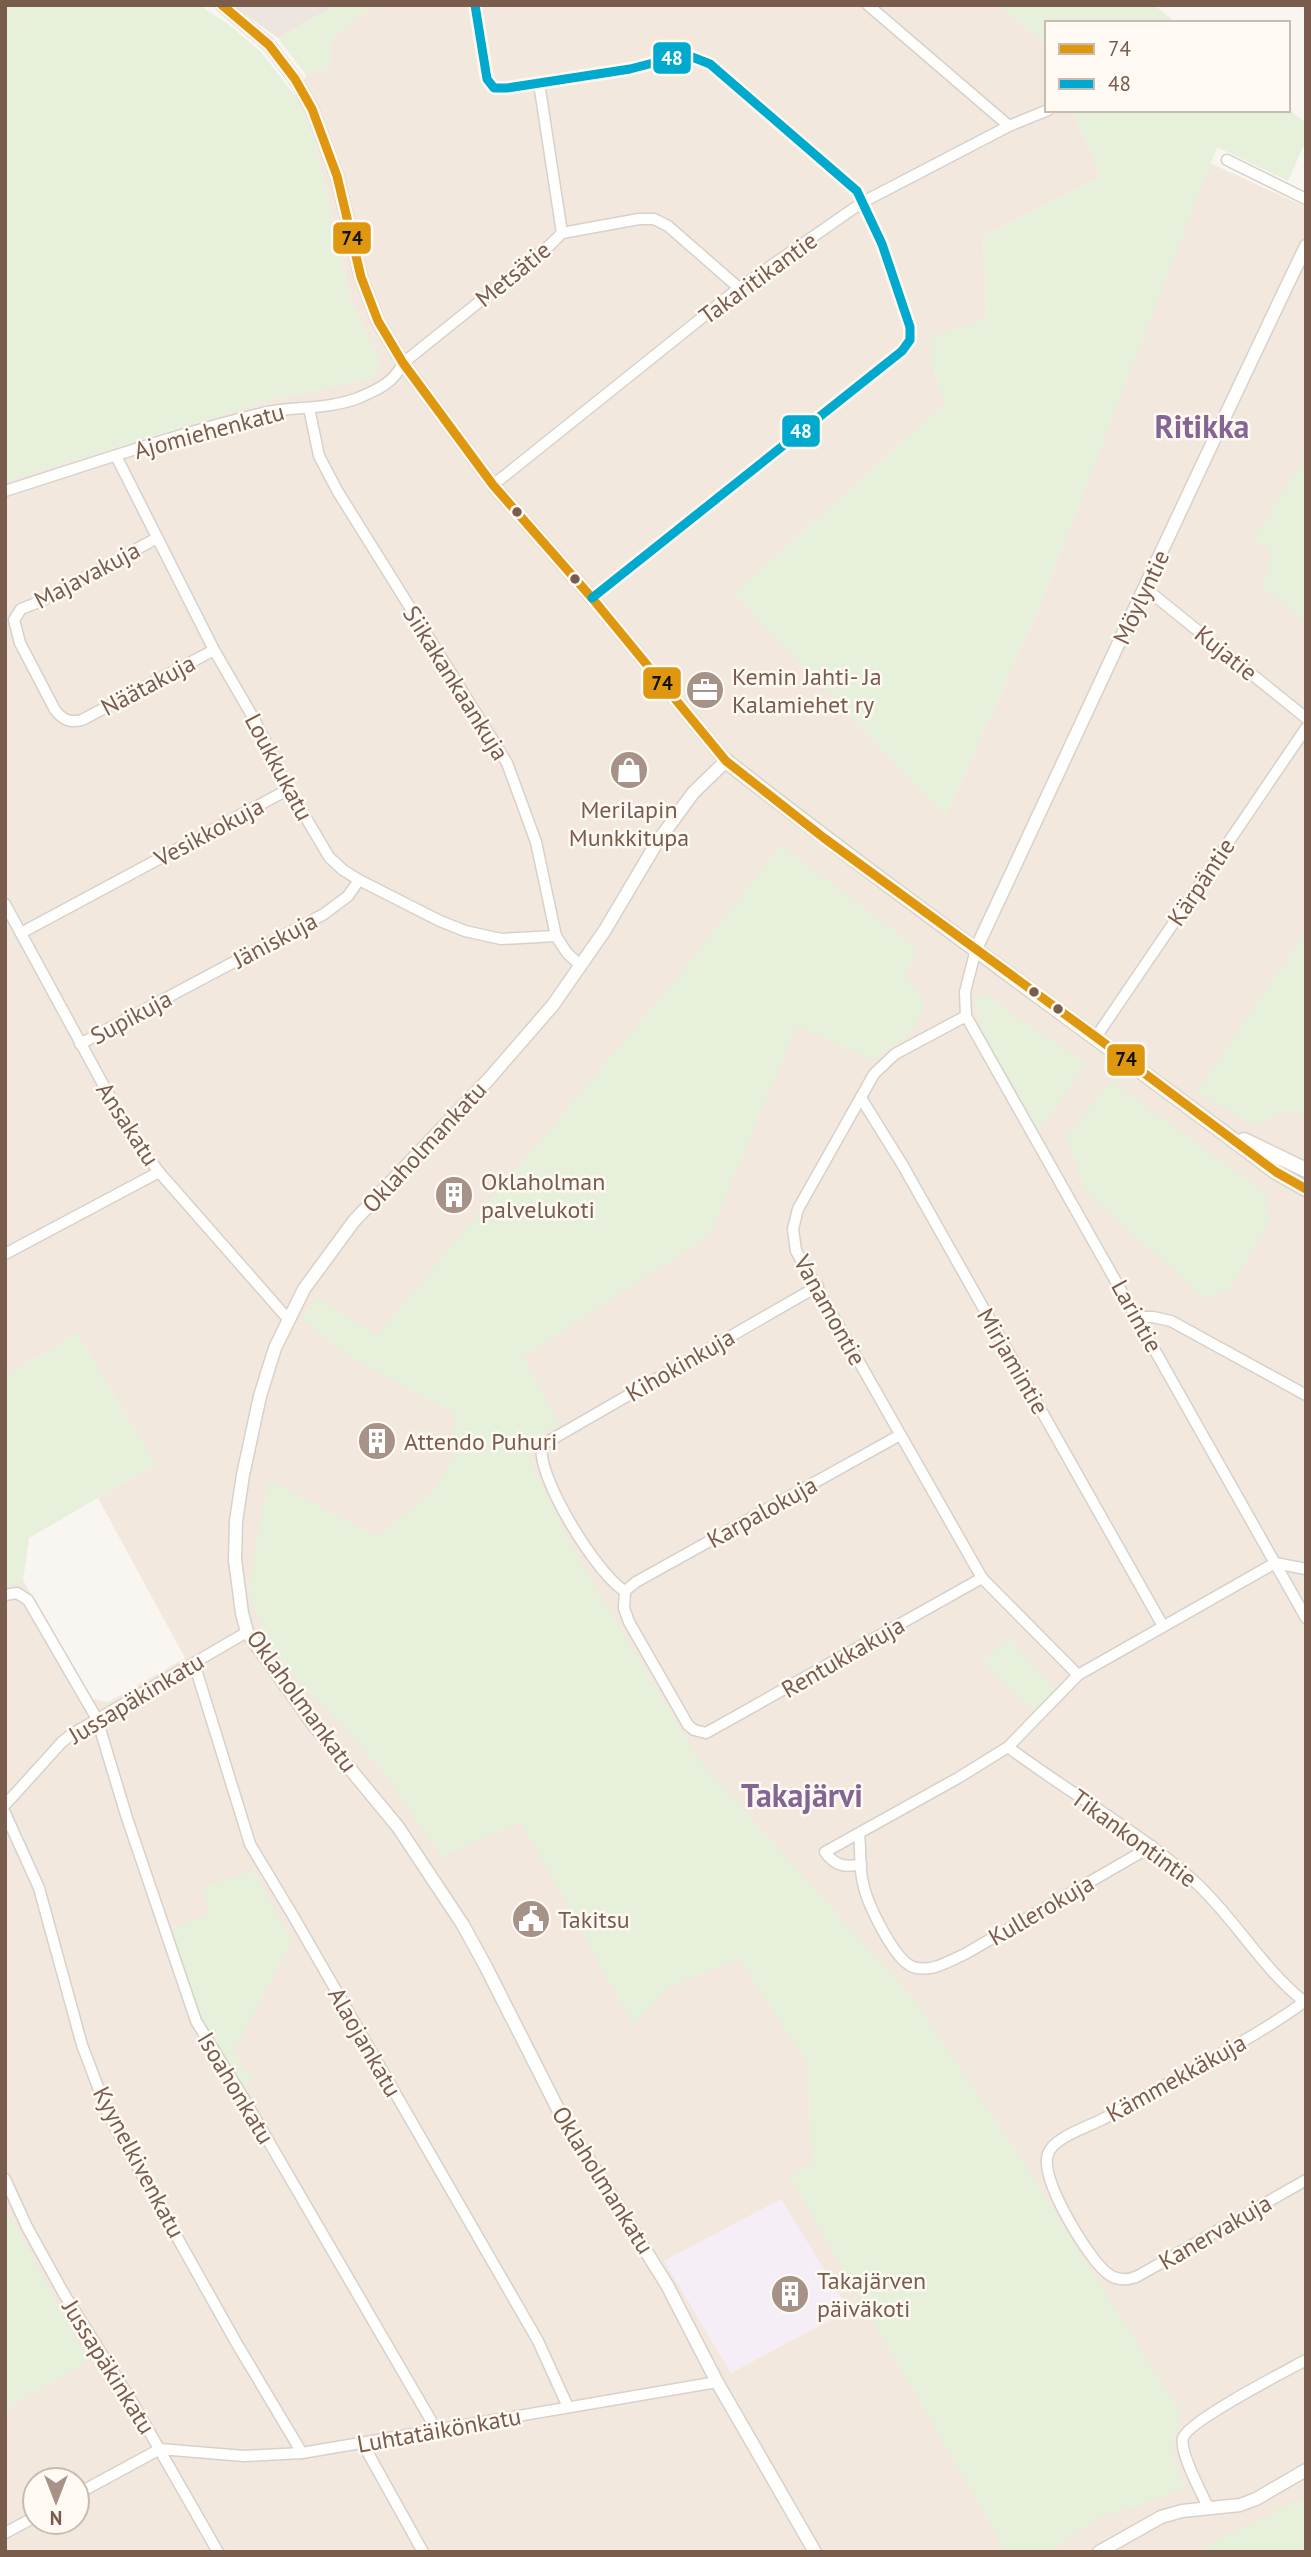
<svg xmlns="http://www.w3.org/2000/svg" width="1311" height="2557" font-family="'PT Sans',sans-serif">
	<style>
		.residential { fill: #f2e8de; fill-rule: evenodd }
		.industrial { fill: #ede5e0 }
		.education { fill: #f6eef6 }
		.green { fill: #e7f0db }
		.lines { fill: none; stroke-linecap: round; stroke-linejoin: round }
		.minor-casing { stroke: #d7d1cb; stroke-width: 13 }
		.tertiary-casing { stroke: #d7d1cb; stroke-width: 15 }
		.secondary-casing { stroke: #d9d2cb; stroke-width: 17 }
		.minor { stroke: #fefefd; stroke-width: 10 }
		.tertiary { stroke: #fefefd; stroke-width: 12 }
		.secondary { stroke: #fefefd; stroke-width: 14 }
		.bus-1-casing { stroke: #fffaf3; stroke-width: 14 }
		.bus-2-casing { stroke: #fffaf3; stroke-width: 14 }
		.bus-1 { stroke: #de970f; stroke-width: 9 }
		.bus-2 { stroke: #00a9ce; stroke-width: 9 }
		.bus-dot { fill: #7a5c4d; stroke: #fffaf3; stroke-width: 2.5 }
		.labels { text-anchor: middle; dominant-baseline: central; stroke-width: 5; stroke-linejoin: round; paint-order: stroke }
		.street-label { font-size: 24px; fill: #7a5c4d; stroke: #fffaf3 }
		.poi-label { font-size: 24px; fill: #7a5c4d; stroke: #fffaf3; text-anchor: start }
		.district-label { font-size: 32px; font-weight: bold; fill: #846695; stroke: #fffaf3 }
		.line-badge { stroke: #fffaf3; stroke-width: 2.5 }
		.badge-label { font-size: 19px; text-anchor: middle; font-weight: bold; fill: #fff }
		.pale-badge-label { font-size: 19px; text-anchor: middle; font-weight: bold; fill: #111 }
	</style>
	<rect width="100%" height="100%" fill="#f9f5f0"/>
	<path class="residential" d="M373 5H996L1047 43V110H1072L1101 176 983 237 987 320 934 373 946 403 734 594 946 816 1041 603 1210 163 1306 207V2506L1302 2499 1196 2552H5V2410L87 2361 5 2206V1587L23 1580 92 1699 108 1702 185 1658 98 1498 156 1464 77 1333 5 1377V482L263 402 374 377 380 362 351 302 314 138 296 97 306 75 328 68 332 40ZM35 2480H77V2522H35Z"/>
	<polygon class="industrial" points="232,5 336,5 278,38"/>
	<polygon class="education" points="781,2199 849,2310 731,2373 664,2261"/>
	<g class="green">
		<polygon points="5,5 199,5 228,24 261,52 296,97 314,138 351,302 380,362 374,377 263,402 5,482"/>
		<polygon points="336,5 373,5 332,40 328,68 306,75 278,38"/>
		<polygon points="996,5 1154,5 1177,23 1047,23 1047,43"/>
		<path d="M1288 109 1306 123V140L1288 181 1217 147 1041 603 946 816 734 594 945 404C938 381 927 361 931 337L987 319 983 237 1101 176 1072 110Z"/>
		<polygon points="1306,456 1306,621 1263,588 1271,552 1253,539"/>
		<path d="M781 845 917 948 906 975 924 1002C917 1034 898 1041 873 1060L797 1026 710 1235 523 1357 559 1424 533 1439 530 1462 576 1554 700 1761 910 1995 1007 2136 1182 2415C1169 2446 1172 2457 1185 2487L1136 2507 1103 2515 1050 2552H1006L790 2177 812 2163 807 2064 739 1958 669 1988 633 2025 521 1822 442 1857 383 1771 270 1649 248 1591 268 1480 377 1536 436 1489 452 1458 455 1414 352 1358 303 1320 315 1296 377 1335 684 969Z"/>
		<polygon points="1306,931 1306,1112 1285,1113 1253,1125 1197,1092"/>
		<path d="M980 995H990L1009 1013 1086 1063 1039 1131C1015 1090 982 1047 975 1000Z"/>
		<polygon points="1111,1081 1266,1193 1270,1220 1231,1288 1204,1298 1085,1192 1066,1137"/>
		<polygon points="77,1333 156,1464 29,1538 23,1580 5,1587 5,1377"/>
		<polygon points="1009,1637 1055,1689 1034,1711 983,1662"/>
		<polygon points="254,1871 292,1941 234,2051 244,2070 253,2075 245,2087 217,2049 196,2010 170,1928 210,1915 202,1887"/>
		<polygon points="5,2206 88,2361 5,2410"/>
		<polygon points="1302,2499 1306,2506 1306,2552 1195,2551"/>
	</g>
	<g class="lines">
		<defs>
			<g id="minor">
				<polyline points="475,5 487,79 494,88 507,88 630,69 676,57 692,57 710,64 857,191 882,244 910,327 910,340 902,351 592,598"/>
				<polyline points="868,5 1009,126"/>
				<polyline points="539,83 562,233"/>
				<polyline points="1227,160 1306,199"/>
				<polyline points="309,408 319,456 338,492 507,763 536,842 556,936 567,953 581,966"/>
				<polyline points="116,456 214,650 254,719 289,789 329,857 343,870 359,880 440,921 465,931 501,939 556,936"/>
				<polyline points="493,485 739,288 863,202 1009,126 1048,110"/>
				<path d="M5 491C90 464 176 434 263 413 294 406 327 410 358 398 377 390 394 383 403 363L550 245 562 233 639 219H654L668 226 739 288"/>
				<path d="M157 538 39 602 21 609 14 620 20 643 55 710C63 720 70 723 82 720L214 650"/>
				<polyline points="1145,588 1306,718"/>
				<polyline points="5,904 129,1132 159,1172 288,1319"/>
				<polyline points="21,933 289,789"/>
				<polyline points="976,949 965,992 966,1016 1306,1618"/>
				<polyline points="966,1016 895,1054 874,1074 798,1209 793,1229 796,1251 982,1578 1078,1675"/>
				<polyline points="1096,1037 1306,728"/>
				<polyline points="80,1044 324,914 348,896 359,880"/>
				<polyline points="861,1098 902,1164 1163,1626"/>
				<polyline points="5,1254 159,1172"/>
				<polyline points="1138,1317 1153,1317 1171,1321 1306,1395"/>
				<path d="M625 1591C598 1576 535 1475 542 1445L818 1286"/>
				<polyline points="625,1591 624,1608 629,1622 688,1725 694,1730 706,1733 982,1578"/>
				<polyline points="625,1591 636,1582 900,1435"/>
				<polyline points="5,1595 17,1593 28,1600 97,1719 127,1818 196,2021 244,2099 436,2429"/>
				<polyline points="194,1663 250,1844 292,1914 538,2341 568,2407"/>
				<path d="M1008 1747C1069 1793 1137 1830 1194 1881 1235 1918 1262 1969 1306 2003"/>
				<polyline points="5,1805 62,1742 72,1734 247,1632"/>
				<polyline points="5,1813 39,1888 82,2045 109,2116 237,2344 302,2453"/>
				<path d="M859 1834C861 1850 859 1867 863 1883 867 1903 894 1960 913 1967 931 1973 949 1961 965 1954L1152 1846"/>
				<path d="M861 1864C846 1868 835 1866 825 1852L958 1778 1008 1747 1078 1675 1275 1563 1306 1569"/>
				<path d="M1304 2002C1271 2026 1235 2046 1199 2066 1167 2084 1134 2103 1101 2120 1087 2127 1053 2138 1048 2154 1040 2177 1077 2236 1091 2255 1103 2272 1116 2286 1138 2276L1306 2180"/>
				<polyline points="5,2179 27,2227 64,2294 134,2405 218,2552"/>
				<polyline points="363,2444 423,2552"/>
				<polyline points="77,2494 160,2449 244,2456 302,2453 717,2382"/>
				<path d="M1209 2509C1202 2494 1179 2452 1183 2438 1188 2421 1286 2371 1306 2360"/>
				<polyline points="5,2533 35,2517"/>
			</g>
			<g id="tertiary">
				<polyline points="222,5 269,45 295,79 312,109 337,176 361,277 378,321 403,363 493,485 592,598 726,761 693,793 656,844 605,930 553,1005 488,1080 354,1221 304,1289 275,1348 260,1396 243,1475 236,1521 235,1560 242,1613 247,1632 313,1724 398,1827 463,1925 486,1967 561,2115 667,2285 717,2382 815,2552"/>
				<path d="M976 949C1086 714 1194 479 1306 246"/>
				<polyline points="1099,2552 1161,2517 1182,2511 1240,2505 1256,2499 1306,2470"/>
			</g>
			<g id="secondary">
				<path d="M726 761C906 902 1093 1034 1276 1172L1306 1189"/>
				<polyline points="1244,1140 1306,1170"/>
			</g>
		</defs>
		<use href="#minor" class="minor-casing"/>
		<use href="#tertiary" class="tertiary-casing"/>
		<use href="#secondary" class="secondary-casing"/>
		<use href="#minor" class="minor"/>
		<use href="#tertiary" class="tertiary"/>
		<use href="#secondary" class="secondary"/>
		<defs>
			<polyline id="bus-1" points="222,5 269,45 295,79 312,109 337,176 361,277 378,321 403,363 493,485 592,598 726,761 824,838 1096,1037 1276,1172 1306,1189"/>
			<polyline id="bus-2" points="475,5 487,79 494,88 507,88 630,69 676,57 692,57 710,64 857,191 882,244 910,327 910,340 902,351 592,598"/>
		</defs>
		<use href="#bus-1" class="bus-1-casing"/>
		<use href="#bus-2" class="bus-2-casing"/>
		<use href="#bus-1" class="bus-1"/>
		<use href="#bus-2" class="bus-2"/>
	</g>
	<defs>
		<symbol id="office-disc" viewBox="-11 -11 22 22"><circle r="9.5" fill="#a69286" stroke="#fffaf3"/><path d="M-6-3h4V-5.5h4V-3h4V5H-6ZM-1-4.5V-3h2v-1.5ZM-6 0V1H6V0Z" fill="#fff"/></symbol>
		<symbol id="shop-disc" viewBox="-11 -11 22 22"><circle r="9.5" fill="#a69286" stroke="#fffaf3"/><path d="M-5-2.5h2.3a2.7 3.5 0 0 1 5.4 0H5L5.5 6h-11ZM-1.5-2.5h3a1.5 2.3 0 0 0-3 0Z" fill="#fff"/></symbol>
		<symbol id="building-disc" viewBox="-11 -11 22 22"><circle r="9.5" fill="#a69286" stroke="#fffaf3"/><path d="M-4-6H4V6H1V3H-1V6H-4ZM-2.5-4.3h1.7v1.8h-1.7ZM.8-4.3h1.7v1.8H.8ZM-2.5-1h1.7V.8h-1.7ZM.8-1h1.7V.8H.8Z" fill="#fff"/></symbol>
		<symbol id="civic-disc" viewBox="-11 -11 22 22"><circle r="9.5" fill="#a69286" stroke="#fffaf3"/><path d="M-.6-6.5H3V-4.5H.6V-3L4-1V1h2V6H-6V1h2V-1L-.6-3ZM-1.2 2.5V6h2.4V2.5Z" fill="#fff"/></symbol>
	</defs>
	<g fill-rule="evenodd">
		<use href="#office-disc" x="683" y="668" width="44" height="44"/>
		<use href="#shop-disc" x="607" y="748" width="44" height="44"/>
		<use href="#building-disc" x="432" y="1173" width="44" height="44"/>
		<use href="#building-disc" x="355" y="1419" width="44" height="44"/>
		<use href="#civic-disc" x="509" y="1897" width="44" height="44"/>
		<use href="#building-disc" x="768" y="2272" width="44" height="44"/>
	</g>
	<g class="bus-dot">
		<circle cx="517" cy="512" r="6"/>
		<circle cx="575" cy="579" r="6"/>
		<circle cx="1034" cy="992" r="6"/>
		<circle cx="1058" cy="1009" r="6"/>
	</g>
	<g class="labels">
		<g class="street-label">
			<text transform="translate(513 274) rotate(-39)">Metsätie</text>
			<text transform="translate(758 278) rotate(-36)">Takaritikantie</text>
			<text transform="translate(209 431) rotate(-15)">Ajomiehenkatu</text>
			<text transform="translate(87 575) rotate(-28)">Majavakuja</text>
			<text transform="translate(1141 597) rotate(-65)">Möylyntie</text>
			<text transform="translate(1226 653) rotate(39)">Kujatie</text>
			<text transform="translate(456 683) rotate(58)">Siikakankaankuja</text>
			<text transform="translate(148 685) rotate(-28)">Näätakuja</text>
			<text transform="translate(279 767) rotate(62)">Loukkukatu</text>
			<text transform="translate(209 832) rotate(-28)">Vesikkokuja</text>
			<text transform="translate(1201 882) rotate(-56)">Kärpäntie</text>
			<text transform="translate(275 940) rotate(-28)">Jäniskuja</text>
			<text transform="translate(131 1017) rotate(-28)">Supikuja</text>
			<text transform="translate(128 1124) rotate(57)">Ansakatu</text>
			<text transform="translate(424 1147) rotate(-47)">Oklaholmankatu</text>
			<text transform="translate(830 1310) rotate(61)">Vanamontie</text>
			<text transform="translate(1137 1316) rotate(61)">Larintie</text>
			<text transform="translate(1013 1361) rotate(60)">Mirjamintie</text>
			<text transform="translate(680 1365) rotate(-30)">Kihokinkuja</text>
			<text transform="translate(762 1512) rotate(-29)">Karpalokuja</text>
			<text transform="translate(843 1657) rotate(-30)">Rentukkakuja</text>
			<text transform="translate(136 1698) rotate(-31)">Jussapäkinkatu</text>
			<text transform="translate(302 1701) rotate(54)">Oklaholmankatu</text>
			<text transform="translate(1134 1838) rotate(36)">Tikankontintie</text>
			<text transform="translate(1041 1910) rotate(-30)">Kullerokuja</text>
			<text transform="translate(365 2042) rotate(60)">Alaojankatu</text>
			<text transform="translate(1176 2078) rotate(-29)">Kämmekkäkuja</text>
			<text transform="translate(236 2088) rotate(59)">Isoahonkatu</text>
			<text transform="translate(139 2162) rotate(62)">Kyynelkivenkatu</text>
			<text transform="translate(603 2180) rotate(58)">Oklaholmankatu</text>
			<text transform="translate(1215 2232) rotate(-30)">Kanervakuja</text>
			<text transform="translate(109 2367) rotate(58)">Jussapäkinkatu</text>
			<text transform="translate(439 2430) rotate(-10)">Luhtatäikönkatu</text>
		</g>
		<g class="poi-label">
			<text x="732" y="676">Kemin Jahti- Ja<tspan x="732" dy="28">Kalamiehet ry</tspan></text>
			<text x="629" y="809" text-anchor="middle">Merilapin<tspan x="629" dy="28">Munkkitupa</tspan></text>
			<text x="481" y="1181">Oklaholman<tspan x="481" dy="28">palvelukoti</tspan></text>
			<text x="404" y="1441">Attendo Puhuri</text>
			<text x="558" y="1919">Takitsu</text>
			<text x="817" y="2280">Takajärven<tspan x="817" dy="28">päiväkoti</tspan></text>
		</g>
		<g class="district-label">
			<text x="1202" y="426">Ritikka</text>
			<text x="802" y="1795">Takajärvi</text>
		</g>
	</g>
	<g class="line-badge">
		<rect x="652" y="41" width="40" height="34" rx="7" fill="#00a9ce"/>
		<rect x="332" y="221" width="40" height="34" rx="7" fill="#de970f"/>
		<rect x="781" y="414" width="40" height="34" rx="7" fill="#00a9ce"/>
		<rect x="642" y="666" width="40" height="34" rx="7" fill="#de970f"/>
		<rect x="1106" y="1043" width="40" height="34" rx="7" fill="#de970f"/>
	</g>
	<g class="badge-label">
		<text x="672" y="65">48</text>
		<text x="801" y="438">48</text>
	</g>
	<g class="pale-badge-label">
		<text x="352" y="245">74</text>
		<text x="662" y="690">74</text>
		<text x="1126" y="1066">74</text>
	</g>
	<rect width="1311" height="2557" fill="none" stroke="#7a5c4d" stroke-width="14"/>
	<rect x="1045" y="21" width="245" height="91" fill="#fffaf3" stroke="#cabbb1" stroke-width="2"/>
	<rect x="1059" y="44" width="35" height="10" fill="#de970f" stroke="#cabbb1" stroke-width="2"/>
	<text x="1108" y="56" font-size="21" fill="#7a5c4d">74</text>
	<rect x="1059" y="79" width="35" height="10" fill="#00a9ce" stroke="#cabbb1" stroke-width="2"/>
	<text x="1108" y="91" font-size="21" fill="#7a5c4d">48</text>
	<g transform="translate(56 2501) rotate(180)"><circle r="33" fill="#fffaf3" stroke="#cabbb1" stroke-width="2"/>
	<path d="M0-5L12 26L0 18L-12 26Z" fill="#a69286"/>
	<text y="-10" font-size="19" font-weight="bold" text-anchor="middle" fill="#7a5c4d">N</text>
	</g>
</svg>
